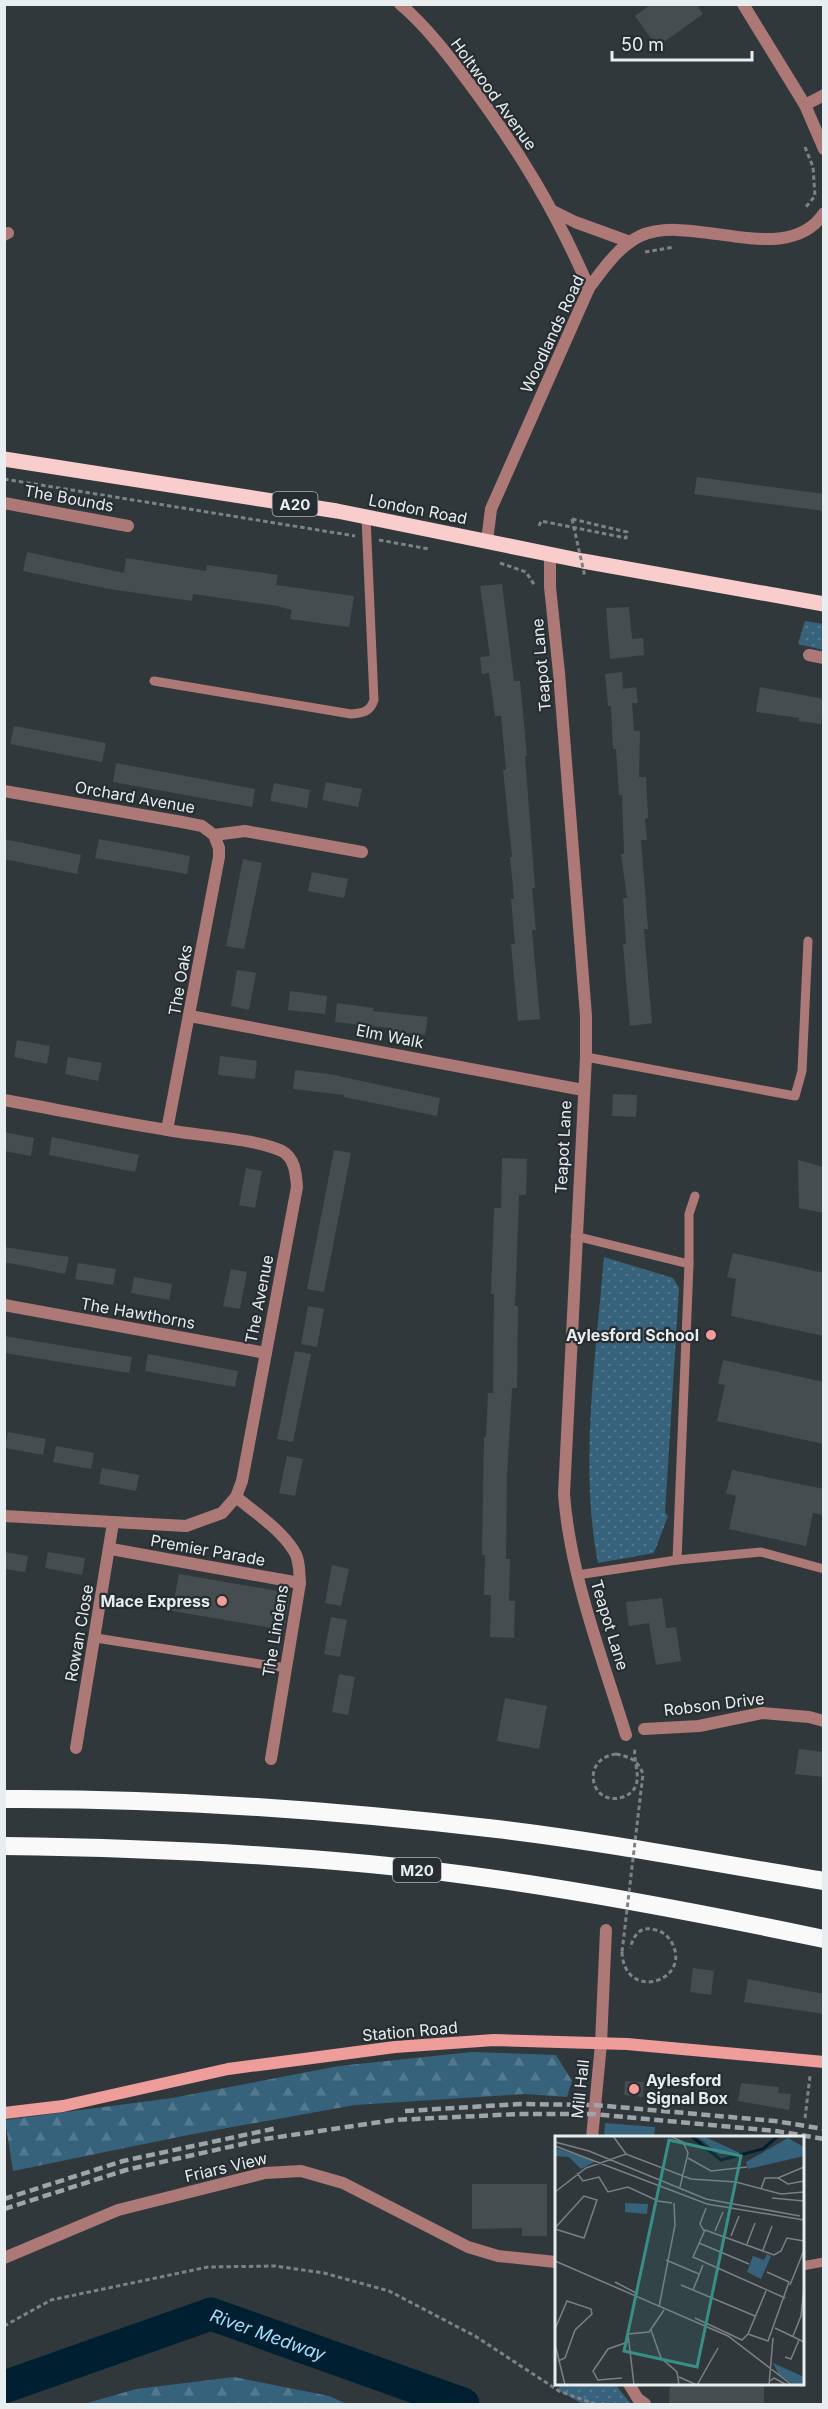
<svg xmlns="http://www.w3.org/2000/svg" width="828" height="2409" font-family="Inter,sans-serif">
	<style>
		.grass { fill: url(#grass-dots) }
		.forest { fill: url(#forest-firs) }
		.garden { fill: #37627b }
		.lines { fill: none; stroke-linecap: round; stroke-linejoin: round }
		.river { stroke: #002031; stroke-width: 33 }
		.building { fill: #464d51 }
		.path { stroke: #7c8285; stroke-width: 3; stroke-dasharray: 4.5 3; stroke-linecap: butt }
		.lane { stroke: #ac7977; stroke-width: 9 }
		.street { stroke: #ac7977; stroke-width: 12 }
		.secondary { stroke: #ee9d9a; stroke-width: 12 }
		.primary { stroke: #f8cdcb; stroke-width: 15 }
		.highway { stroke: #f9f9f9; stroke-width: 18 }
		.rail { stroke: #9ea4a7; stroke-width: 4.5; stroke-dasharray: 9 4.5; stroke-linecap: butt }
		.path-bridge { stroke: #7c8285; stroke-width: 3; stroke-dasharray: 4.5 3; stroke-linecap: butt }
		.poi-dot { fill: #f59b99; stroke: #272e32; stroke-width: 2 }
		.labels { text-anchor: middle; dominant-baseline: central; stroke-width: 4.5; stroke-linejoin: round; paint-order: stroke }
		.shield { fill: #272e32; stroke: #aeb4b6; stroke-width: 1.5 }
		.shield-label { font-size: 15px; font-weight: bold; fill: #e8edef }
		.street-label { font-size: 16px; fill: #e8edef; stroke: #272e32 }
		.poi-label { font-size: 16px; font-weight: bold; fill: #e8edef; stroke: #272e32; text-anchor: end }
		.water-label { font-size: 18px; font-style: italic; fill: #aaddfc; stroke: #272e32 }
		.inset-river { fill: none; stroke: #002031; stroke-width: 3 }
		.inset-road { fill: none; stroke: #7a8084; stroke-width: 1.5 }
		.view { fill: #3a8e88; fill-opacity: 0.15; stroke: #3a8e88; stroke-width: 3 }
		.inset-edge { fill: none; stroke: #e8edef; stroke-width: 3 }
	</style>
	<defs>
		<pattern id="grass-dots" width="8" height="8" patternUnits="userSpaceOnUse" patternTransform="scale(1.5)"><rect width="8" height="8" fill="#37627b"/><path d="M2 2h.1M6 6h.1" fill="none" stroke="#54798e" stroke-width="1.8" stroke-linecap="round"/></pattern>
		<pattern id="forest-firs" width="22" height="20" patternUnits="userSpaceOnUse" patternTransform="scale(1.5)"><rect width="22" height="20" fill="#37627b"/><path d="M5 1l3.5 6h-7zM16 11l3.5 6h-7z" fill="#54798e"/></pattern>
	</defs>
	<rect width="100%" height="100%" fill="#31383c"/>
	<g class="grass">
		<polygon points="805,621 823,624 823,650 798,644"/>
		<path d="M604 1257 673 1278 679 1288 665 1513 668 1516 654 1553 598 1563C579 1466 596 1355 604 1257Z"/>
		<polygon points="559,2384 615,2384 631,2404 583,2404 559,2391"/>
	</g>
	<g class="forest">
		<polygon points="472,2052 556,2055 572,2081 567,2097 525,2094 355,2105 188,2135 13,2171 5,2120 172,2098 339,2066"/>
		<polygon points="234,2377 329,2396 347,2404 84,2404 136,2389"/>
	</g>
	<polygon class="garden" points="605,2123 655,2127 654,2137 604,2137"/>
	<g class="lines">
		<path class="river" id="s1" d="M4 2387 211 2314 463 2404"/>
	</g>
	<g class="building">
		<polygon points="651,4 696,4 703,14 657,47 635,16"/>
		<polygon points="697,477 824,494 824,511 694,494"/>
		<polygon points="27,552 124,573 126,558 206,571 207,565 278,575 276,585 354,596 349,627 290,619 292,610 278,606 193,594 192,601 109,589 23,571"/>
		<polygon points="502,584 514,681 520,681 527,756 525,756 535,888 532,888 536,930 532,930 540,1019 518,1021 511,944 515,944 511,899 514,899 510,857 512,857 503,770 506,770 501,716 495,716 489,673 482,674 480,657 490,656 480,586"/>
		<polygon points="629,607 632,639 643,638 644,655 610,659 606,608"/>
		<polygon points="622,672 623,689 636,687 638,703 632,703 634,731 640,731 639,777 646,777 648,818 645,819 647,840 641,840 648,929 644,929 652,1023 630,1026 623,944 626,944 623,898 627,898 621,854 624,854 622,795 619,795 616,749 613,749 611,706 608,706 605,674"/>
		<polygon points="760,687 824,699 821,724 798,721 799,718 756,712"/>
		<polygon points="14,726 106,743 102,762 10,744"/>
		<polygon points="116,763 255,789 252,807 113,782"/>
		<polygon points="326,782 362,789 358,807 322,800"/>
		<polygon points="274,783 310,790 307,808 270,801"/>
		<polygon points="4,839 81,855 77,874 4,859"/>
		<polygon points="99,839 190,856 187,874 95,858"/>
		<polygon points="243,859 262,863 244,949 226,946"/>
		<polygon points="312,872 348,879 344,898 308,891"/>
		<polygon points="237,970 256,973 249,1010 231,1006"/>
		<polygon points="290,991 327,996 325,1014 288,1010"/>
		<polygon points="337,1003 374,1008 373,1011 428,1017 425,1035 388,1031 389,1028 335,1022"/>
		<polygon points="17,1040 50,1046 47,1064 14,1057"/>
		<polygon points="220,1056 257,1061 255,1079 218,1075"/>
		<polygon points="68,1057 102,1063 98,1081 65,1074"/>
		<polygon points="295,1070 329,1074 440,1098 437,1116 344,1097 344,1095 293,1089"/>
		<polygon points="613,1094 637,1095 636,1117 612,1116"/>
		<polygon points="4,1132 34,1138 31,1156 4,1151"/>
		<polygon points="52,1137 139,1155 135,1172 49,1155"/>
		<polygon points="334,1150 351,1153 324,1292 307,1289"/>
		<polygon points="502,1158 527,1159 526,1195 519,1195 515,1306 518,1306 517,1388 512,1388 507,1474 506,1559 510,1559 509,1601 515,1601 514,1638 490,1637 491,1595 484,1595 485,1555 482,1555 484,1437 486,1437 488,1393 493,1393 494,1294 491,1294 494,1208 501,1208"/>
		<polygon points="798,1160 824,1167 824,1213 799,1208"/>
		<polygon points="246,1168 262,1171 255,1208 239,1205"/>
		<polygon points="4,1247 69,1257 65,1274 4,1262"/>
		<polygon points="733,1253 824,1273 824,1336 731,1316 736,1279 727,1277"/>
		<polygon points="78,1263 116,1269 113,1285 75,1279"/>
		<polygon points="231,1269 247,1272 240,1309 223,1306"/>
		<polygon points="134,1277 172,1284 169,1300 131,1293"/>
		<polygon points="308,1306 324,1309 317,1347 301,1344"/>
		<polygon points="4,1336 132,1357 129,1373 4,1353"/>
		<polygon points="295,1351 311,1354 293,1442 277,1439"/>
		<polygon points="148,1354 238,1371 235,1387 145,1371"/>
		<polygon points="723,1360 824,1382 824,1444 717,1421 725,1385 718,1384"/>
		<polygon points="8,1432 46,1439 43,1455 5,1448"/>
		<polygon points="56,1446 94,1453 91,1469 53,1462"/>
		<polygon points="287,1456 303,1459 295,1496 279,1493"/>
		<polygon points="102,1468 139,1475 136,1491 99,1484"/>
		<polygon points="732,1470 824,1489 824,1515 813,1513 806,1546 729,1529 736,1496 726,1493"/>
		<polygon points="4,1552 28,1556 25,1572 4,1569"/>
		<polygon points="48,1552 85,1558 82,1575 45,1568"/>
		<polygon points="332,1565 349,1569 341,1606 325,1603"/>
		<polygon points="179,1574 290,1593 284,1630 172,1611"/>
		<polygon points="662,1598 666,1628 676,1627 681,1661 656,1665 649,1623 629,1626 626,1602"/>
		<polygon points="331,1617 347,1620 340,1657 324,1654"/>
		<polygon points="339,1674 355,1677 348,1715 332,1712"/>
		<polygon points="505,1698 547,1706 539,1749 497,1741"/>
		<polygon points="799,1749 824,1752 824,1777 795,1774"/>
		<polygon points="693,1968 714,1971 711,1995 690,1992"/>
		<polygon points="748,1979 824,1994 824,2014 744,2002"/>
		<polygon points="625,2081 644,2082 643,2097 624,2095"/>
		<polygon points="741,2083 779,2087 778,2093 791,2094 789,2110 738,2101"/>
		<polygon points="472,2184 547,2184 547,2236 522,2236 522,2228 472,2229"/>
		<polygon points="670,2384 764,2384 764,2404 669,2403"/>
	</g>
	<g class="lines">
		<g class="path">
			<polyline points="805,147 813,167 815,196 805,208"/>
			<polyline points="645,252 674,247"/>
			<polyline points="4,479 355,536"/>
			<polyline points="539,526 541,521 626,538 627,532 572,519"/>
			<polyline points="379,540 429,549"/>
			<polyline points="500,563 526,572 535,586"/>
			<path d="M616 1754C579 1759 591 1808 623 1797 629 1795 634 1791 636 1785 640 1773 633 1760 635 1748"/>
			<path d="M622 1952C624 2002 690 1982 673 1945 670 1938 664 1932 656 1930 640 1925 634 1935 630 1948"/>
			<polyline points="805,2118 810,2076"/>
			<polyline points="4,2326 51,2300 208,2267 275,2266 324,2273 389,2291 475,2336 559,2391 595,2404"/>
		</g>
		<g class="lane">
			<path d="M154 681 351 714C363 713 370 712 374 700L366 517"/>
			<polyline points="586,1057 795,1096 802,1071 808,941"/>
			<polyline points="575,1236 689,1264 677,1560 577,1575"/>
			<polyline points="689,1264 689,1214 695,1196"/>
			<polyline points="677,1560 761,1552 824,1569"/>
			<polyline points="96,1638 286,1668"/>
			<polyline points="802,2266 824,2262"/>
		</g>
		<g class="street">
			<path d="M400 4C426 26 449 56 469 83 518 149 556 211 589 288"/>
			<polyline points="743,4 805,105 824,149"/>
			<polyline points="805,105 824,95"/>
			<polyline points="553,211 575,222 630,242"/>
			<polyline points="4,235 8,233"/>
			<polyline points="4,503 128,526"/>
			<path d="M487 541 491 509 589 288C603 269 619 246 640 236 691 212 787 270 824 213"/>
			<path d="M550 554V587L559 673 586 1016V1057L564 1494C570 1575 602 1657 626 1735"/>
			<polyline points="809,655 824,658"/>
			<polyline points="4,791 182,822 202,826 214,835 245,831 362,852"/>
			<polyline points="190,1016 583,1090"/>
			<path d="M4 1100C60 1110 116 1122 173 1131 202 1136 257 1139 282 1151 295 1158 296 1174 297 1187L242 1481 236 1497 222 1513 186 1526 4 1516"/>
			<polyline points="167,1130 219,857 219,848 214,835"/>
			<polyline points="4,1305 266,1353"/>
			<path d="M236 1497C256 1513 281 1530 294 1551 300 1560 299 1573 300 1583L271 1759"/>
			<polyline points="111,1549 300,1583"/>
			<polyline points="644,1729 699,1726 762,1713 809,1717 824,1721"/>
			<polyline points="76,1748 113,1523"/>
			<polyline points="592,2138 601,2044 606,1930"/>
			<polyline points="4,2258 118,2210 265,2173 301,2171 343,2183 468,2247 498,2256 556,2262"/>
			<polyline points="629,2384 638,2399 645,2404"/>
		</g>
		<polyline class="secondary" points="4,2113 63,2106 228,2069 395,2047 494,2040 627,2044 824,2062"/>
		<polyline class="primary" points="4,459 337,511 583,561 824,604"/>
		<g class="highway">
			<path d="M4 1799C169 1798 333 1810 497 1829 606 1842 715 1863 824 1881"/>
			<path d="M4 1846C158 1848 314 1855 466 1875 586 1891 705 1914 824 1939"/>
		</g>
		<g class="rail">
			<polyline points="405,2111 520,2104 595,2105 775,2121 824,2129"/>
			<polyline points="4,2199 123,2161 277,2128"/>
			<polyline points="4,2209 126,2170 265,2139 394,2120 519,2114 593,2114 776,2131 824,2139"/>
		</g>
		<g class="path-bridge">
			<polyline points="572,519 585,577"/>
			<path d="M616 1754C630 1757 638 1760 643 1774L622 1952"/>
		</g>
	</g>
	<g class="poi-dot">
		<circle cx="711" cy="1335" r="6"/>
		<circle cx="222" cy="1601" r="6"/>
		<circle cx="634" cy="2089" r="6"/>
	</g>
	<g class="labels">
		<g class="shield">
			<rect x="272.5" y="492" width="45" height="24" rx="4.5"/>
			<rect x="393" y="1858" width="48" height="24" rx="4.5"/>
		</g>
		<g class="shield-label">
			<text x="295" y="504">A20</text>
			<text x="417" y="1870">M20</text>
		</g>
		<g class="street-label">
			<text transform="translate(494 94) rotate(54)">Holtwood Avenue</text>
			<text transform="translate(552 334) rotate(-65)">Woodlands Road</text>
			<text transform="translate(69 498) rotate(10)">The Bounds</text>
			<text transform="translate(418 509) rotate(11)">London Road</text>
			<text transform="translate(541 665) rotate(-95)">Teapot Lane</text>
			<text transform="translate(135 797) rotate(10)">Orchard Avenue</text>
			<text transform="translate(180 980) rotate(-80)">The Oaks</text>
			<text transform="translate(390 1036) rotate(11)">Elm Walk</text>
			<text transform="translate(563 1147) rotate(-87)">Teapot Lane</text>
			<text transform="translate(259 1299) rotate(-79)">The Avenue</text>
			<text transform="translate(138 1313) rotate(10)">The Hawthorns</text>
			<text transform="translate(208 1550) rotate(10)">Premier Parade</text>
			<text transform="translate(610 1625) rotate(73)">Teapot Lane</text>
			<text transform="translate(275 1631) rotate(-81)">The Lindens</text>
			<text transform="translate(79 1633) rotate(-80)">Rowan Close</text>
			<text transform="translate(714 1704) rotate(-7)">Robson Drive</text>
			<text transform="translate(410 2031) rotate(-5)">Station Road</text>
			<text transform="translate(580 2089) rotate(-84)">Mill Hall</text>
			<text transform="translate(226 2167) rotate(-13)">Friars View</text>
		</g>
		<g class="poi-label">
			<text x="699" y="1335">Aylesford School</text>
			<text x="210" y="1601">Mace Express</text>
			<text x="646" y="2080" text-anchor="start">Aylesford<tspan x="646" dy="18">Signal Box</tspan></text>
		</g>
		<g class="water-label">
			<text stroke="none"><textPath href="#s1" startOffset="280">River Medway</textPath></text>
		</g>
	</g>
	<g transform="translate(555 2136)">
		<rect width="249" height="249" fill="#31383c"/>
		<path d="M141 0H148L187 18H165ZM233 2 249 11V20L193 33 191 26ZM0 12 41 25 26 33 14 21 0 20ZM218 227 249 241V249H240L224 239Z" fill="#37627b"/>
		<path d="M212 118 216 120 206 143 192 136 198 120 209 124Z" fill="#37627b"/>
		<path d="M70 67 93 68 92 78 70 76Z" fill="#37627b"/>
		<path class="inset-river" d="M136 0 166 24 208 13 223 0"/>
		<path class="inset-road" d="M58 0 71 18M115 0 128 6 133 17 125 51M0 6 34 15 151 63 245 80M0 10 152 68 249 84M133 22 156 35 192 31M22 37 28 45 44 41 53 56 73 51 103 65 117 67M223 42 233 48 249 45M206 53 210 42H223L249 31M0 56 31 32 71 18 136 43 181 46 226 58 249 56M217 62 249 65M0 92 29 60 42 64 29 102 0 93M149 95 145 88 151 72M160 95 168 76M176 100 184 80M144 107 194 128M192 108 200 87M208 114 217 90M111 124 144 138M0 125 173 200 237 249M60 146 83 158M126 149 200 180M235 149 249 114M138 154 148 129M211 155 193 198 213 205 234 146 212 136M230 162 138 121 150 94 219 119 226 115 232 102 249 105M104 171 120 89 119 67M140 182 187 204 193 198M220 192 249 206M0 193 12 165 36 173 37 178 20 194 10 222 3 225M96 194 106 222 122 236 124 249M238 200 246 180 249 151M0 208 10 249M230 221 236 223 244 204M124 241 142 249 163 212M67 242 43 244 38 235 53 213 73 206M215 245 219 242 232 249M79 249 73 198 94 196 109 174M214 249 218 202"/>
		<path class="view" d="M114 4 186 20 142 231 69 215Z"/>
		<rect width="249" height="249" class="inset-edge"/>
	</g>
	<rect width="828" height="2409" fill="none" stroke="#e8edef" stroke-width="12"/>
	<path d="M612 51v9h140v-9" fill="none" stroke="#e8edef" stroke-width="3"/>
	<text x="621" y="51" font-size="18" fill="#e8edef" stroke="#272e32" stroke-width="4.5" paint-order="stroke">50 m</text>
</svg>
